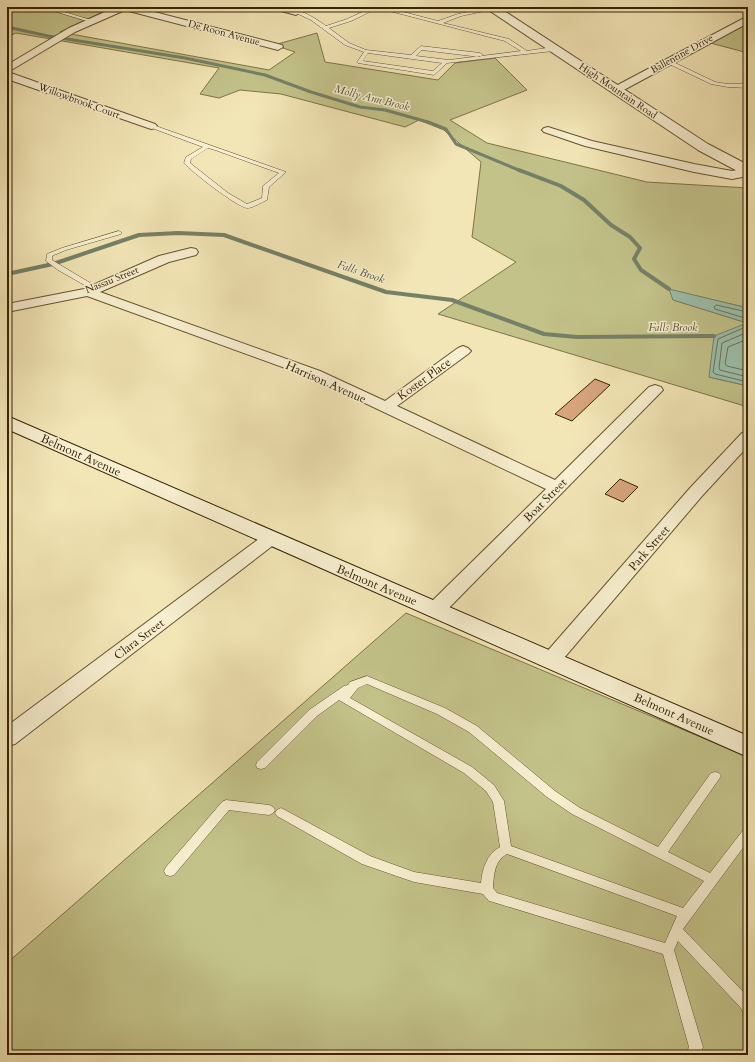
<svg xmlns="http://www.w3.org/2000/svg" width="755" height="1062" font-family="Cardo,serif">
	<style>
		.green { fill: #c3c389; stroke: #7d7346 }
		.water { fill: #9cc0ab; stroke: #748168 }
		.lines { fill: none; stroke-linecap: round; stroke-linejoin: round }
		.shore { stroke: #6a7258; stroke-width: 1 }
		.stream-far1 { stroke: #748168; stroke-width: 3 }
		.stream { stroke: #748168; stroke-width: 4 }
		.building { fill: #d8a57d; stroke: #372304 }
		.service-casing { stroke: #665430; stroke-width: 1 }
		.minor-casing { stroke: #665430; stroke-width: 2 }
		.tertiary-casing { stroke: #665430; stroke-width: 2 }
		.secondary-casing { stroke: #372304; stroke-width: 2 }
		.service { fill: #f7efd0; fill-rule: evenodd }
		.minor { fill: #f7efd0; fill-rule: evenodd }
		.tertiary { fill: #f7efd0; fill-rule: evenodd }
		.secondary { fill: #f7efd0; fill-rule: evenodd }
		.labels { text-anchor: middle; dominant-baseline: central; stroke-width: 3; stroke-linejoin: round; paint-order: stroke }
		.far-street-label { font-size: 10px; fill: #372304; stroke: #f7efd0 }
		.far-water-label { font-size: 11px; font-style: italic; fill: #555236; stroke: #f7efd0 }
		.street-label { font-size: 12px; fill: #372304; stroke: #f7efd0 }
	</style>
	<rect width="100%" height="100%" fill="#f3e6b6"/>
	<filter id="stains"><feTurbulence type="fractalNoise" baseFrequency=".005" numOctaves="4"/><feColorMatrix values="0 0 0 0 .2 0 0 0 0 .09 0 0 0 0 .02 0 0 0 .5 -.17"/></filter>
	<radialGradient id="worn" r=".72"><stop offset=".6" stop-color="#630" stop-opacity="0"/><stop offset="1" stop-color="#630" stop-opacity=".3"/></radialGradient>
	<g class="green">
		<polygon points="7,7 109,7 111,8 60,32 269,70 295,52 274,45 317,33 325,62 438,80 455,63 495,58 527,90 450,120 487,143 647,182 748,188 748,308 670,290 674,300 747,323 709,377 748,386 748,407 438,314 516,262 472,237 481,162 444,130 419,120 405,127 281,94 240,90 219,98 200,94 219,68 16,33 7,37"/>
		<polygon points="748,20 748,53 703,41"/>
		<polygon points="406,613 748,757 748,1055 7,1055 7,963"/>
	</g>
	<polygon class="water" points="669,289 748,308 748,386 709,377 714,336 747,323 673,300"/>
	<g class="lines">
		<g class="shore">
			<polyline points="748,312 716,305 714,307 715,309 748,319"/>
			<polyline points="748,326 718,339 713,372 715,374 748,382"/>
			<polyline points="748,332 722,343 719,368 720,370 748,377"/>
			<polyline points="748,339 728,347 725,364 727,366 748,371"/>
		</g>
		<polyline class="stream-far1" points="7,27 48,36 185,58 265,75 311,92 360,107 385,110 428,122 446,129 456,144 521,171"/>
		<g class="stream">
			<polyline points="519,170 561,186 584,200 611,225 630,237 640,248 634,259 641,270 669,289"/>
			<polyline points="7,274 53,264 139,235 178,233 224,235 386,292 452,300 544,334 577,337 714,336"/>
		</g>
	</g>
	<g class="building">
		<polygon points="595,379 610,385 572,421 555,414"/>
		<polygon points="620,479 638,487 623,502 605,494"/>
	</g>
	<g class="lines">
		<defs>
			<g id="service">
				<polygon points="41,7 48,7 94,21 90,22"/>
				<polygon points="83,7 91,7 111,13 109,14"/>
				<polygon points="345,7 351,7 342,10 342,8"/>
				<path d="M373 7H384L438 21 458 14 494 7V9L461 16 443 23 509 39 527 51 553 47 556 49 553 51 447 63 434 75 358 63 357 62 364 52 345 45 311 20 294 12C301 8 319 21 326 26L347 19ZM378 8 505 41 521 51 449 60 416 56 422 50 480 57 483 55 480 53 421 46 411 55 366 50 349 43 329 28 351 21ZM368 53 442 63 433 71 363 61Z"/>
				<polygon points="669,60 715,82 728,84 748,84 748,88 728,87 711,84 667,63 666,62"/>
				<path d="M149 125H153L286 172 269 187 267 200C262 202 253 208 247 208 237 207 192 172 184 163L186 157 203 147 149 127ZM208 148 215 150 279 173 263 186 262 198 247 204 228 193 190 163 191 159Z"/>
				<polygon points="119,231 122,233 121,234 66,250 52,256 52,260 92,284 97,288 97,290 93,290 58,270 46,261 47,254 62,248"/>
				<path d="M367 676 445 708 477 726 555 791 580 808 658 847 711 773 715 772 719 773 721 776 719 779 668 852 710 873 744 829 748 827V841L683 929 748 997V1015L743 1013 741 1008 678 941 674 950 703 1047 700 1055H686L689 1047 663 954 493 902 489 901 483 894 414 882 362 864 277 816 275 813 277 810 281 808 285 810 370 856 414 872 481 883C482 869 487 854 500 847L493 802 486 791 464 773 339 700 317 716 265 768 261 769 257 768 256 765 257 762 309 710 344 686 348 685 350 682ZM367 684 437 714 469 732 547 797 572 814 704 881 683 908 511 846 504 801 494 785 472 767 350 698 358 688ZM507 854 677 916 665 943 497 893 493 888C494 875 494 861 507 854Z"/>
				<polygon points="226,800 269,805 273,807 275,810 273,813 269,815 229,810 174,875 170,876 166,875 164,871 166,867 222,802"/>
			</g>
			<g id="minor">
				<polygon points="116,7 135,7 282,45 283,47 278,50 125,10 75,32 8,72 155,124 157,126 155,128 151,129 7,79 7,65 69,28"/>
				<polygon points="272,7 288,7 299,10 301,12 296,15 274,9"/>
				<polygon points="748,16 748,23 620,92 616,93 611,90 612,88"/>
				<polygon points="548,127 592,141 694,164 732,171 748,168 748,176 732,179 694,172 585,146 544,132 542,130 544,128"/>
				<polygon points="191,248 196,249 198,252 196,255 169,262 100,292 320,371 385,401 458,348 463,346 468,348 471,351 468,354 397,406 555,480 649,387 655,385 661,387 663,390 442,615 435,617 428,615 425,610 428,605 546,489 310,377 87,296 7,312 7,304 84,289 159,256"/>
				<polygon points="748,431 748,446 702,496 558,665 551,667 544,665 541,660 544,655 690,488 742,433"/>
				<polygon points="270,533 276,535 279,539 276,543 15,744 7,746 7,726 264,535"/>
			</g>
			<polygon id="tertiary" points="484,7 498,7 708,144 748,165 748,175 743,174 698,150"/>
			<polygon id="secondary" points="7,416 748,736 748,757 7,429"/>
		</defs>
		<use href="#service" class="service-casing"/>
		<use href="#minor" class="minor-casing"/>
		<use href="#tertiary" class="tertiary-casing"/>
		<use href="#secondary" class="secondary-casing"/>
		<use href="#service" class="service"/>
		<use href="#minor" class="minor"/>
		<use href="#tertiary" class="tertiary"/>
		<use href="#secondary" class="secondary"/>
	</g>
	<g class="labels">
		<g class="far-street-label">
			<text transform="translate(224 33) rotate(15)">De Roon Avenue</text>
			<text transform="translate(682 54) rotate(-29)">Ballentine Drive</text>
			<text transform="translate(618 91) rotate(34)">High Mountain Road</text>
			<text transform="translate(79 101) rotate(20)">Willowbrook Court</text>
			<text transform="translate(112 280) rotate(-22)">Nassau Street</text>
		</g>
		<g class="far-water-label">
			<text transform="translate(372 98) rotate(14)">Molly Ann Brook</text>
			<text transform="translate(361 272) rotate(19)">Falls Brook</text>
			<text x="673" y="327">Falls Brook</text>
		</g>
		<g class="street-label">
			<text transform="translate(424 379) rotate(-36)">Koster Place</text>
			<text transform="translate(326 382) rotate(24)">Harrison Avenue</text>
			<text transform="translate(81 455) rotate(24)">Belmont Avenue</text>
			<text transform="translate(545 500) rotate(-45)">Boat Street</text>
			<text transform="translate(649 548) rotate(-49)">Park Street</text>
			<text transform="translate(377 585) rotate(23)">Belmont Avenue</text>
			<text transform="translate(139 639) rotate(-37)">Clara Street</text>
			<text transform="translate(674 714) rotate(24)">Belmont Avenue</text>
		</g>
	</g>
	<rect width="755" height="1062" fill="none" stroke="#f3e6b6" stroke-width="24"/>
	<rect x="8" y="8" width="739" height="1046" fill="none" stroke="#372304" stroke-width="2"/>
	<rect x="12" y="12" width="731" height="1038" fill="none" stroke="#372304"/>
	<rect width="100%" height="100%" filter="url(#stains)"/>
	<rect width="100%" height="100%" fill="url(#worn)"/>
</svg>
